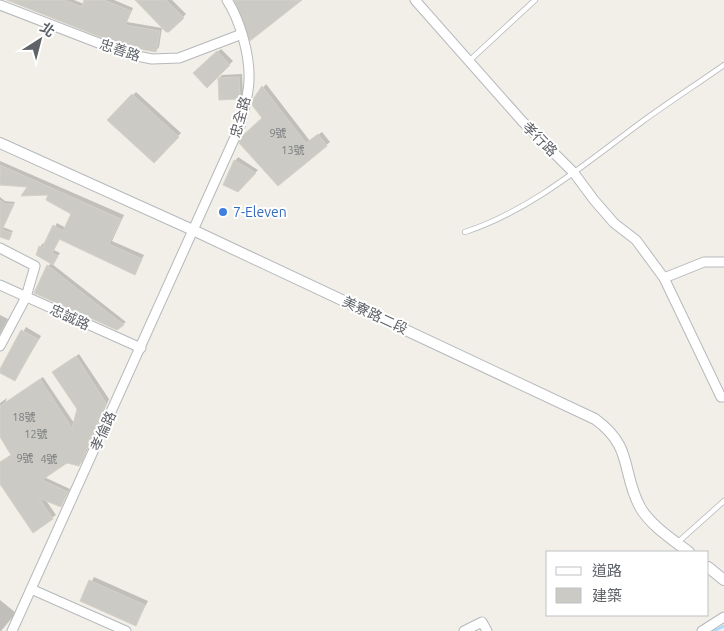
<svg xmlns="http://www.w3.org/2000/svg" width="724" height="631" font-family="Ubuntu,'Noto Sans TC',sans-serif">
	<style>
		.shadow { fill: #0003 }
		.lines { fill: none; stroke-linecap: round; stroke-linejoin: round }
		.stream { stroke: #aadaff; stroke-width: 2.5 }
		.building { fill: #cccac5; stroke: #d6d1c6 }
		.service-casing { stroke: #b5b8bc; stroke-width: 6 }
		.minor-casing { stroke: #b5b8bc; stroke-width: 11 }
		.tertiary-casing { stroke: #b5b8bc; stroke-width: 12 }
		.service { stroke: #fff; stroke-width: 4.5 }
		.minor { stroke: #fff; stroke-width: 9 }
		.tertiary { stroke: #fff; stroke-width: 10 }
		.shop-dot { fill: #3f7fe0; stroke: #fff; stroke-width: 2 }
		.labels { text-anchor: middle; dominant-baseline: central; stroke-width: 4; stroke-linejoin: round; paint-order: stroke }
		.number-label { font-size: 11px; fill: #7a7d7f }
		.street-label { font-size: 14px; fill: #5f6368; stroke: #fff }
		.shop-label { font-size: 14px; fill: #366cbe; stroke: #fff; text-anchor: start }
	</style>
	<rect width="100%" height="100%" fill="#f1efe8"/>
	<g class="shadow">
		<polygon points="6,0 74,0 84,4 86,0 114,0 133,8 127,22 162,28 159,47 156,51 124,45"/>
		<polygon points="136,0 172,0 186,14 169,31"/>
		<polygon points="221,49 233,61 207,86 195,73"/>
		<polygon points="242,74 243,95 240,98 219,78 222,75"/>
		<polygon points="266,84 310,141 322,132 330,142 278,185 264,118 254,100"/>
		<polygon points="136,92 181,133 154,161 109,120"/>
		<polygon points="238,157 258,170 238,190 235,161"/>
		<polygon points="0,161 124,215 112,241 144,255 135,273 60,239 54,250 60,253 52,264 126,322 123,324 117,329 48,266 52,263 40,247 43,243 45,245 57,223 66,228 73,213 50,194 29,186 0,180"/>
		<polygon points="0,197 5,201 15,202 3,227 13,231 10,236 0,235"/>
		<polygon points="0,315 8,319 0,334"/>
		<polygon points="26,327 41,336 15,380 0,371"/>
		<polygon points="79,354 109,399 82,462 79,465 67,461 44,477 70,489 61,506 45,499 56,515 33,531 0,482 0,462 13,454 0,434 0,403 7,398 5,403 43,377 74,423 78,409 54,372"/>
		<polygon points="94,577 148,601 136,624 82,600"/>
		<polygon points="0,600 16,613 1,631 0,631"/>
	</g>
	<g class="lines">
		<polyline class="stream" points="714,631 724,626"/>
	</g>
	<g class="building">
		<polygon points="7,0 64,0 82,7 84,0 104,0 131,11 125,25 160,31 156,52 123,46"/>
		<polygon points="135,0 166,0 184,18 169,32 166,32"/>
		<polygon points="234,0 302,0 250,41"/>
		<polygon points="217,51 230,65 207,88 193,73"/>
		<polygon points="239,77 240,99 219,100 218,78"/>
		<polygon points="262,86 306,143 318,134 327,146 278,186 239,143 242,136 262,118 252,105 253,99"/>
		<polygon points="132,94 179,137 154,163 107,120"/>
		<polygon points="234,160 256,173 238,192 223,185"/>
		<polygon points="0,165 121,219 109,244 142,259 135,275 59,239 52,253 58,256 53,265 36,255 39,246 42,248 53,225 63,231 71,214 46,200 48,195 21,196 27,187 0,185"/>
		<polygon points="0,200 5,204 14,204 2,230 12,233 9,240 0,237"/>
		<polygon points="47,265 102,308 124,325 117,330 34,293"/>
		<polygon points="21,330 38,339 15,381 0,373 0,369"/>
		<polygon points="76,356 106,403 79,466 67,463 42,480 68,492 61,507 39,498 53,519 33,533 0,484 0,462 11,455 0,437 0,406 40,379 72,428 77,409 52,372"/>
		<polygon points="89,580 145,605 136,626 80,601"/>
	</g>
	<g class="lines">
		<defs>
			<g id="service">
				<polyline points="469,61 535,0"/>
				<path d="M465 232C532 210 587 162 643 121 669 102 697 84 724 65"/>
				<polyline points="677,543 724,501"/>
			</g>
			<g id="minor">
				<polyline points="415,0 522,121 574,173 594,200 614,223 636,240 664,278 721,397 724,397"/>
				<polyline points="0,5 127,54 152,59 179,58 242,34"/>
				<polyline points="0,248 35,266 26,297 0,346"/>
				<polyline points="664,278 704,262 724,262"/>
				<polyline points="0,285 141,348"/>
				<polyline points="31,589 126,631"/>
				<path d="M12 631 240 126C243 112 249 95 249 80 250 55 240 20 227 0"/>
				<polyline points="464,631 482,622 487,631"/>
				<polyline points="702,631 724,617"/>
			</g>
			<g id="tertiary">
				<path d="M0 143 195 231 595 419C634 447 621 472 640 507 650 525 673 540 689 552"/>
				<polyline points="708,567 724,580"/>
			</g>
		</defs>
		<use href="#service" class="service-casing"/>
		<use href="#minor" class="minor-casing"/>
		<use href="#tertiary" class="tertiary-casing"/>
		<use href="#service" class="service"/>
		<use href="#minor" class="minor"/>
		<use href="#tertiary" class="tertiary"/>
	</g>
	<circle class="shop-dot" cx="223" cy="212" r="5"/>
	<g class="labels">
		<g class="number-label">
			<text x="278" y="133">9號</text>
			<text x="293" y="150">13號</text>
			<text x="24" y="417">18號</text>
			<text x="36" y="434">12號</text>
			<text x="25" y="458">9號</text>
			<text x="49" y="459">4號</text>
		</g>
		<g class="street-label">
			<text transform="translate(120 50) rotate(18)">忠善路</text>
			<text transform="translate(240 117) rotate(-75)">忠全路</text>
			<text transform="translate(540 139) rotate(45)">孝行路</text>
			<text transform="translate(375 315) rotate(25)">美寮路二段</text>
			<text transform="translate(70 317) rotate(24)">忠誠路</text>
			<text transform="translate(103 431) rotate(-66)">孝倫路</text>
		</g>
		<g class="shop-label">
			<text x="233" y="212">7-Eleven</text>
		</g>
	</g>
	<rect x="546" y="551" width="162" height="65" fill="#ffffff" stroke="#bfc1c3"/>
	<rect x="556" y="567" width="25" height="8" fill="#ffffff" stroke="#bfc1c3"/>
	<text x="592" y="576" font-size="15" fill="#5f6368">道路</text>
	<rect x="556" y="588" width="25" height="15" fill="#cccac5" stroke="#bfc1c3"/>
	<text x="592" y="601" font-size="15" fill="#5f6368">建築</text>
	<g transform="translate(40 40) rotate(36)" stroke="#ffffff" stroke-width="4" paint-order="stroke">
	<path d="M0-4L9 19L0 12L-9 19Z" fill="#5f6368"/>
	<text y="-8" font-size="14" font-weight="bold" text-anchor="middle" fill="#5f6368">北</text>
	</g>
</svg>
